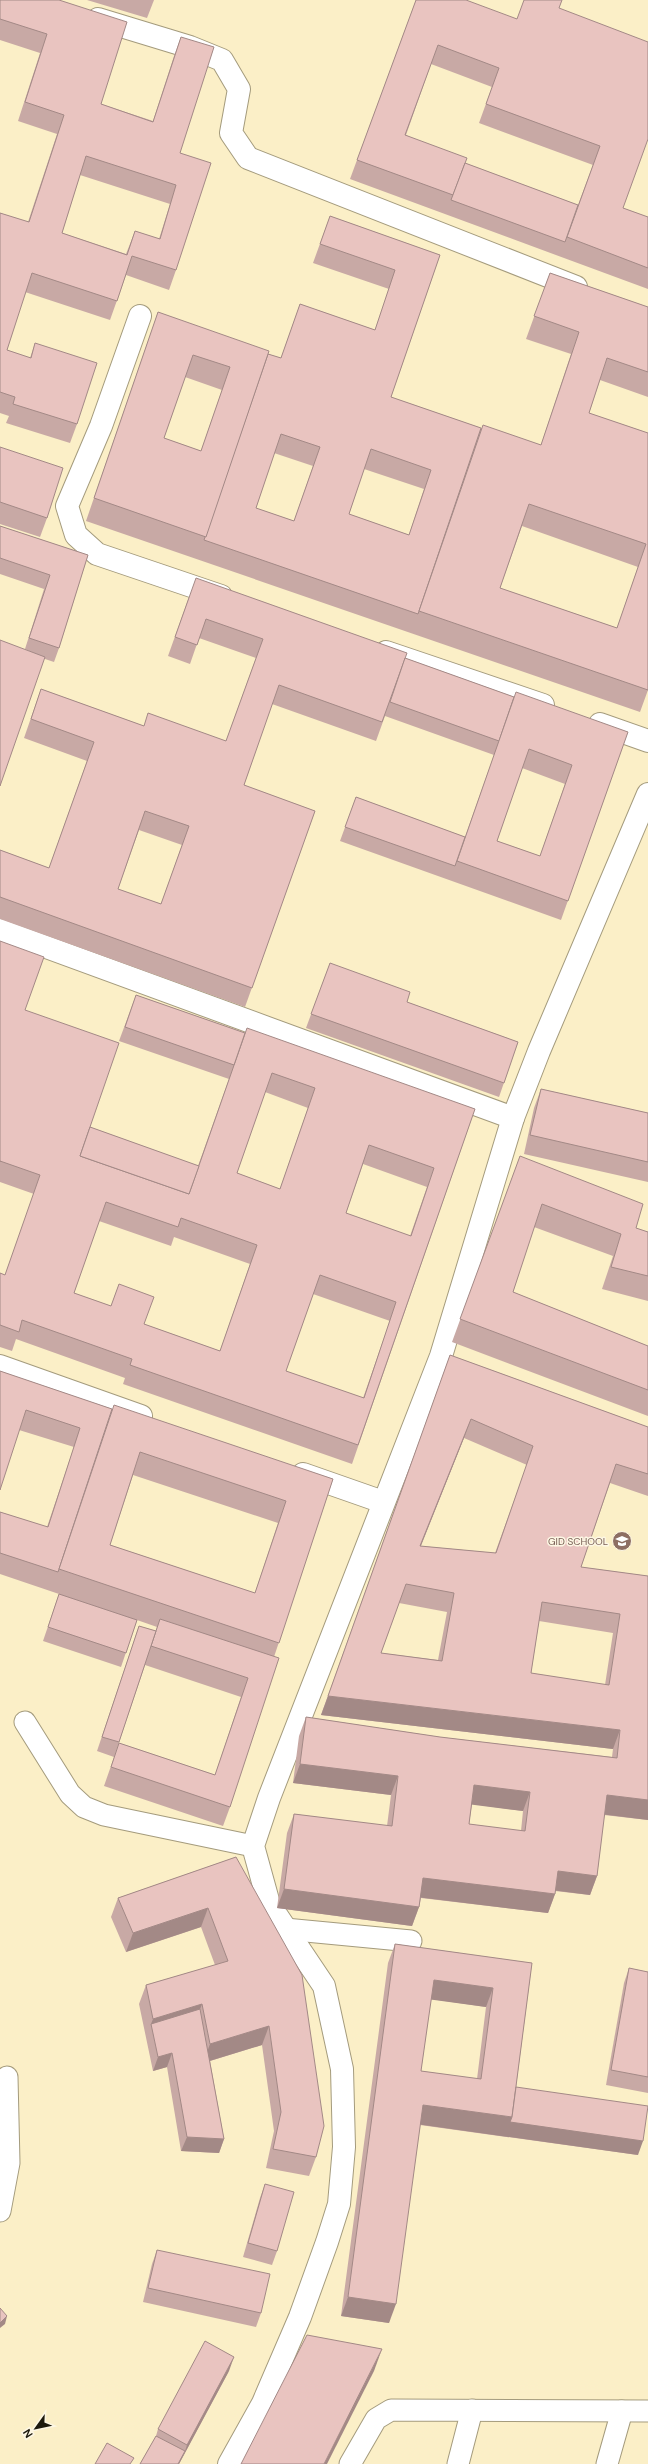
<svg xmlns="http://www.w3.org/2000/svg" width="648" height="2464" font-family="'DM Sans',sans-serif">
	<style>
		.built { fill: #fbefc7 }
		.lines { fill: none; stroke-linecap: round; stroke-linejoin: round }
		.lane-casing { stroke: #a49b7d; stroke-width: 23 }
		.street-casing { stroke: #a49b7d; stroke-width: 24 }
		.lane { stroke: #fff; stroke-width: 21 }
		.street { stroke: #fff; stroke-width: 22 }
		.wall { fill: #c8a9a5; fill-rule: evenodd }
		.shaded-wall { fill: #a38986 }
		.building { fill: #e9c4c0; stroke: #a38986; fill-rule: evenodd }
		.labels { text-anchor: middle; dominant-baseline: central; stroke-width: 3; stroke-linejoin: round; paint-order: stroke }
		.education-label { font-size: 10px; fill: #785e54; stroke: #fdf7e4; text-anchor: end }
	</style>
	<rect width="100%" height="100%" fill="#fdf7e4"/>
	<rect class="built" x="0" y="0" width="648" height="2464"/>
	<g class="lines">
		<defs>
			<g id="lane">
				<polyline points="25,1722 70,1794 84,1807 104,1815 253,1846"/>
				<polyline points="285,1929 411,1941"/>
				<polyline points="0,2211 9,2163 7,2077"/>
				<polyline points="350,2464 376,2419 391,2410 648,2411"/>
				<polyline points="458,2464 472,2410"/>
				<polyline points="607,2464 622,2411"/>
			</g>
			<g id="street">
				<polyline points="98,19 190,47 222,60 239,89 231,133 248,158 576,287"/>
				<polyline points="140,316 101,426 67,506 76,535 97,554 221,596"/>
				<polyline points="386,652 543,705"/>
				<polyline points="600,724 648,741"/>
				<polyline points="0,930 513,1118"/>
				<polyline points="0,1366 141,1416"/>
				<polyline points="303,1474 383,1502"/>
				<polyline points="229,2464 263,2403 300,2317 327,2242 339,2204 344,2147 342,2069 324,1986 269,1904 253,1846 269,1798 441,1356 513,1118 539,1051 648,794"/>
			</g>
		</defs>
		<use href="#lane" class="lane-casing"/>
		<use href="#street" class="street-casing"/>
		<use href="#lane" class="lane"/>
		<use href="#street" class="street"/>
	</g>
	<g class="wall">
		<path d="M0 0H59L101 104 153 121 174 56 181 37 180 153 176 270 169 290 126 275 110 320 25 292 7 350 30 358 35 343 77 424 70 443 6 423 9 416 0 413V213L28 222 57 134 18 121 40 53 0 40ZM80 175 170 204 159 239 135 231 126 254 62 233Z"/>
		<polygon points="87,0 154,0 147,18"/>
		<path d="M416 0 517 19 559 8 623 208 648 217V289L350 179ZM431 64 492 87 479 123 593 165 578 205 465 163 406 135Z"/>
		<path d="M330 216 440 255 391 397 481 428 541 445 571 354 526 339 550 273 648 307V397L600 380 589 413 648 433V690L640 712 86 521 158 312 268 354 281 358 300 304 375 330 389 289 313 263ZM185 377 222 390 201 451 164 438ZM274 453 313 466 294 521 256 508ZM364 469 424 489 409 535 349 514ZM522 526 638 567 617 628 500 588Z"/>
		<polygon points="0,447 47,518 40,537 0,524"/>
		<polygon points="0,526 88,555 59,648 54,662 45,659 25,649 44,589 0,574"/>
		<path d="M189 597 405 658 514 697 628 732 561 920 340 841 356 797 465 837 494 755 385 716 376 741 272 704 244 785 315 811 245 1007 0 919V850L49 868 87 761 24 738 41 689 144 726 226 741 256 658 199 638 190 664 168 656ZM522 768 565 784 540 856 497 841ZM139 830 182 845 161 904 118 889Z"/>
		<path d="M0 941 25 1010 90 1127 198 1166 229 1079 119 1041 136 995 245 1033 475 1109 352 1464 123 1384 125 1378 16 1339 12 1351 0 1347V1273L5 1275 34 1194 0 1182ZM265 1092 308 1108 280 1189 237 1173ZM363 1164 427 1187 410 1236 346 1213ZM99 1221 171 1246 174 1237 250 1264 220 1351 144 1324 119 1284 111 1306 74 1293ZM313 1294 390 1321 363 1398 286 1371Z"/>
		<polygon points="330,963 407,1002 518,1042 499,1097 306,1028"/>
		<polygon points="541,1089 648,1113 648,1182 524,1154 534,1108"/>
		<polygon points="520,1156 636,1228 648,1232 648,1301 602,1289 613,1256 534,1227 513,1292 648,1346 648,1416 452,1342"/>
		<path d="M450 1355 648 1427V1496L610 1483 581 1567 648 1576V1820L604 1815 597 1876 590 1895 555 1891V1894L548 1913 421 1898 419 1907 412 1926 277 1908 287 1833 294 1814 387 1826 391 1795 293 1783 299 1736 306 1717 440 1737 612 1757 613 1749 321 1715ZM464 1438 527 1465 495 1553 421 1546ZM399 1603 447 1612 438 1660 381 1653ZM539 1621 613 1633 605 1685 531 1673ZM472 1804 523 1811 521 1831 469 1824Z"/>
		<path d="M0 1371 112 1409 333 1479 274 1657 230 1807 223 1826 104 1786 119 1743 215 1775 241 1697 145 1665 114 1757 97 1751 139 1626 156 1631 157 1627 137 1620 121 1667 43 1641 59 1594 0 1574V1512L47 1527 74 1447 19 1430ZM133 1475 278 1523 255 1593 110 1545Z"/>
		<polygon points="236,1857 316,2157 309,2176 266,2168 274,2131 262,2045 210,2061 224,2139 219,2153 181,2151 167,2067 153,2071 139,2004 146,1985 215,1965 201,1927 126,1952 111,1917 118,1898"/>
		<path d="M395 1944 532 1963 516 2087 638 2155 420 2125 389 2323 341 2316 388 1963ZM431 1999 486 2007 477 2079 421 2071Z"/>
		<polygon points="629,1968 648,1972 648,2093 606,2085 624,1983"/>
		<polygon points="265,2184 277,2251 272,2265 243,2257 260,2198"/>
		<polygon points="157,2250 261,2313 256,2327 143,2302 152,2264"/>
		<polygon points="229,2371 179,2464 140,2464 156,2436 158,2429"/>
	</g>
	<g class="shaded-wall">
		<polygon points="471,1419 464,1438 413,1565 420,1546"/>
		<polygon points="328,1696 620,1730 613,1749 321,1715"/>
		<polygon points="300,1764 398,1776 391,1795 293,1783"/>
		<polygon points="474,1785 530,1792 523,1811 467,1804"/>
		<polygon points="607,1795 648,1800 648,1820 600,1814"/>
		<polygon points="558,1871 597,1876 590,1895 551,1890"/>
		<polygon points="423,1878 555,1894 548,1913 416,1897"/>
		<polygon points="284,1889 419,1907 412,1926 277,1908"/>
		<polygon points="208,1908 201,1927 126,1952 133,1933"/>
		<polygon points="434,1980 493,1988 486,2007 427,1999"/>
		<polygon points="202,2004 195,2023 151,2024 153,2019"/>
		<polygon points="269,2026 262,2045 203,2063 210,2044"/>
		<polygon points="172,2053 167,2067 153,2071 158,2057"/>
		<polygon points="423,2105 512,2117 643,2141 638,2155 416,2124"/>
		<polygon points="187,2137 224,2139 219,2153 181,2151"/>
		<polygon points="348,2297 396,2304 389,2323 341,2316"/>
		<polygon points="7,2316 5,2324 0,2328 0,2323"/>
		<polygon points="382,2349 374,2371 327,2464 324,2464"/>
		<polygon points="234,2357 229,2371 179,2464 178,2464 185,2451 187,2445"/>
	</g>
	<g class="building">
		<path d="M0 0H59L127 22 101 104 153 122 181 37 214 47 180 153 211 163 176 270 132 256 117 301 32 273 7 350 31 358 35 343 97 363 77 424 13 404 15 397 0 392V213L29 222 64 115 25 102 47 34 0 19ZM86 156 176 185 160 239 135 231 127 255 62 233Z"/>
		<polygon points="416,0 466,0 517,19 524,0 562,0 559,8 648,42 648,139 623,208 648,217 648,268 567,237 600,146 486,104 499,68 438,45 405,135 467,158 453,195 357,160"/>
		<polygon points="465,163 578,205 565,242 451,200"/>
		<path d="M330 216 440 255 391 397 481 428 418 614 204 540 268 354 281 358 300 304 375 330 395 270 320 244ZM281 434 320 447 294 521 256 508ZM371 449 431 470 409 535 349 514Z"/>
		<path d="M550 273 648 307V372L607 358 589 413 648 433V690L419 611 483 425 541 445 579 332 534 316ZM529 504 646 544 617 628 500 588Z"/>
		<path d="M158 312 269 351 206 537 94 498ZM193 355 230 367 201 451 164 438Z"/>
		<polygon points="0,447 63,468 47,518 0,502"/>
		<polygon points="0,526 88,555 59,648 29,638 50,575 0,558"/>
		<path d="M196 578 407 653 382 722 279 685 244 785 315 811 252 988 0 897V850L49 868 94 742 31 719 41 689 144 726 148 713 226 741 263 639 206 619 197 645 175 637ZM145 811 189 826 161 904 118 889Z"/>
		<polygon points="0,640 45,657 0,786"/>
		<polygon points="405,658 514,697 499,741 390,702"/>
		<path d="M516 692 628 732 568 901 457 861ZM529 749 572 765 540 856 497 841Z"/>
		<polygon points="356,797 465,837 455,866 345,827"/>
		<path d="M0 941 44 957 25 1010 119 1043 80 1156 189 1194 247 1028 475 1109 358 1445 130 1365 132 1359 22 1320 19 1332 0 1325V1273L5 1275 40 1175 0 1161V1162ZM272 1073 315 1088 280 1189 237 1173ZM369 1145 434 1168 411 1236 346 1213ZM106 1202 178 1227 181 1218 257 1245 220 1351 144 1324 154 1297 119 1284 111 1306 74 1293ZM320 1275 396 1302 364 1398 286 1371Z"/>
		<polygon points="330,963 410,992 407,1002 518,1042 504,1083 311,1014"/>
		<polygon points="136,995 245,1033 234,1065 125,1027"/>
		<polygon points="541,1089 648,1113 648,1162 530,1135"/>
		<polygon points="90,1127 199,1166 189,1194 80,1156"/>
		<polygon points="520,1156 643,1204 636,1228 648,1232 648,1276 611,1267 621,1234 542,1204 513,1292 648,1346 648,1390 460,1319"/>
		<path d="M450 1355 648 1427V1474L616 1464 581 1567 648 1576V1800L607 1795 597 1876 558 1871 555 1894 423 1878 419 1907 284 1889 294 1814 392 1826 398 1776 300 1764 306 1717 440 1737 617 1758 620 1730 328 1696ZM471 1419 533 1446 496 1553 420 1546ZM406 1584 454 1593 442 1661 381 1653ZM542 1602 620 1614 609 1685 531 1673ZM474 1785 530 1792 525 1831 469 1824Z"/>
		<polygon points="0,1371 112,1409 58,1572 0,1553 0,1512 48,1527 80,1428 26,1410 0,1490"/>
		<path d="M114 1405 333 1479 279 1643 59 1569ZM140 1452 286 1501 255 1593 110 1545Z"/>
		<polygon points="59,1594 137,1620 126,1653 48,1627"/>
		<polygon points="160,1619 279,1658 230,1807 111,1767 119,1743 215,1775 248,1678 151,1646"/>
		<polygon points="139,1626 156,1631 119,1742 102,1737"/>
		<polygon points="236,1857 302,1975 324,2126 316,2157 273,2149 281,2112 269,2026 210,2044 202,2004 153,2019 146,1985 228,1961 208,1908 133,1933 118,1898"/>
		<path d="M395 1944 532 1963 512 2117 423 2105 396 2304 348 2297ZM434 1980 493 1988 481 2079 421 2071Z"/>
		<polygon points="629,1968 648,1972 648,2077 611,2070"/>
		<polygon points="200,2009 224,2139 187,2137 172,2053 158,2057 151,2024"/>
		<polygon points="516,2087 648,2106 643,2141 510,2122 512,2117"/>
		<polygon points="265,2184 294,2192 277,2251 248,2243"/>
		<polygon points="157,2250 270,2274 261,2313 148,2288"/>
		<polygon points="0,2308 7,2316 0,2323"/>
		<polygon points="307,2335 382,2349 324,2464 241,2464"/>
		<polygon points="205,2341 234,2357 187,2445 158,2429"/>
		<polygon points="156,2436 185,2451 178,2464 140,2464"/>
		<polygon points="107,2443 134,2458 130,2464 95,2464"/>
	</g>
	<defs>
		<symbol id="school-disc" viewBox="-11 -11 22 22"><circle r="9.5" fill="#8d6e63" stroke="#fdf7e4"/><path d="M0-5L7-2L0 1L-7-2ZM-4 1L0 2.5L4 1V4Q0 6-4 4Z" fill="#fff"/></symbol>
	</defs>
	<g fill-rule="evenodd">
		<use href="#school-disc" x="611" y="1530" width="22" height="22"/>
	</g>
	<g class="labels">
		<g class="education-label">
			<text x="608" y="1541">GID SCHOOL</text>
		</g>
	</g>
	<g transform="translate(36 2428) rotate(237)" stroke="#fdf7e4" stroke-width="3" paint-order="stroke">
	<path d="M0-3L7 15L0 10L-7 15Z" fill="#1c190d"/>
	<text y="-6" font-size="11" font-weight="bold" text-anchor="middle" fill="#1c190d">N</text>
	</g>
</svg>
